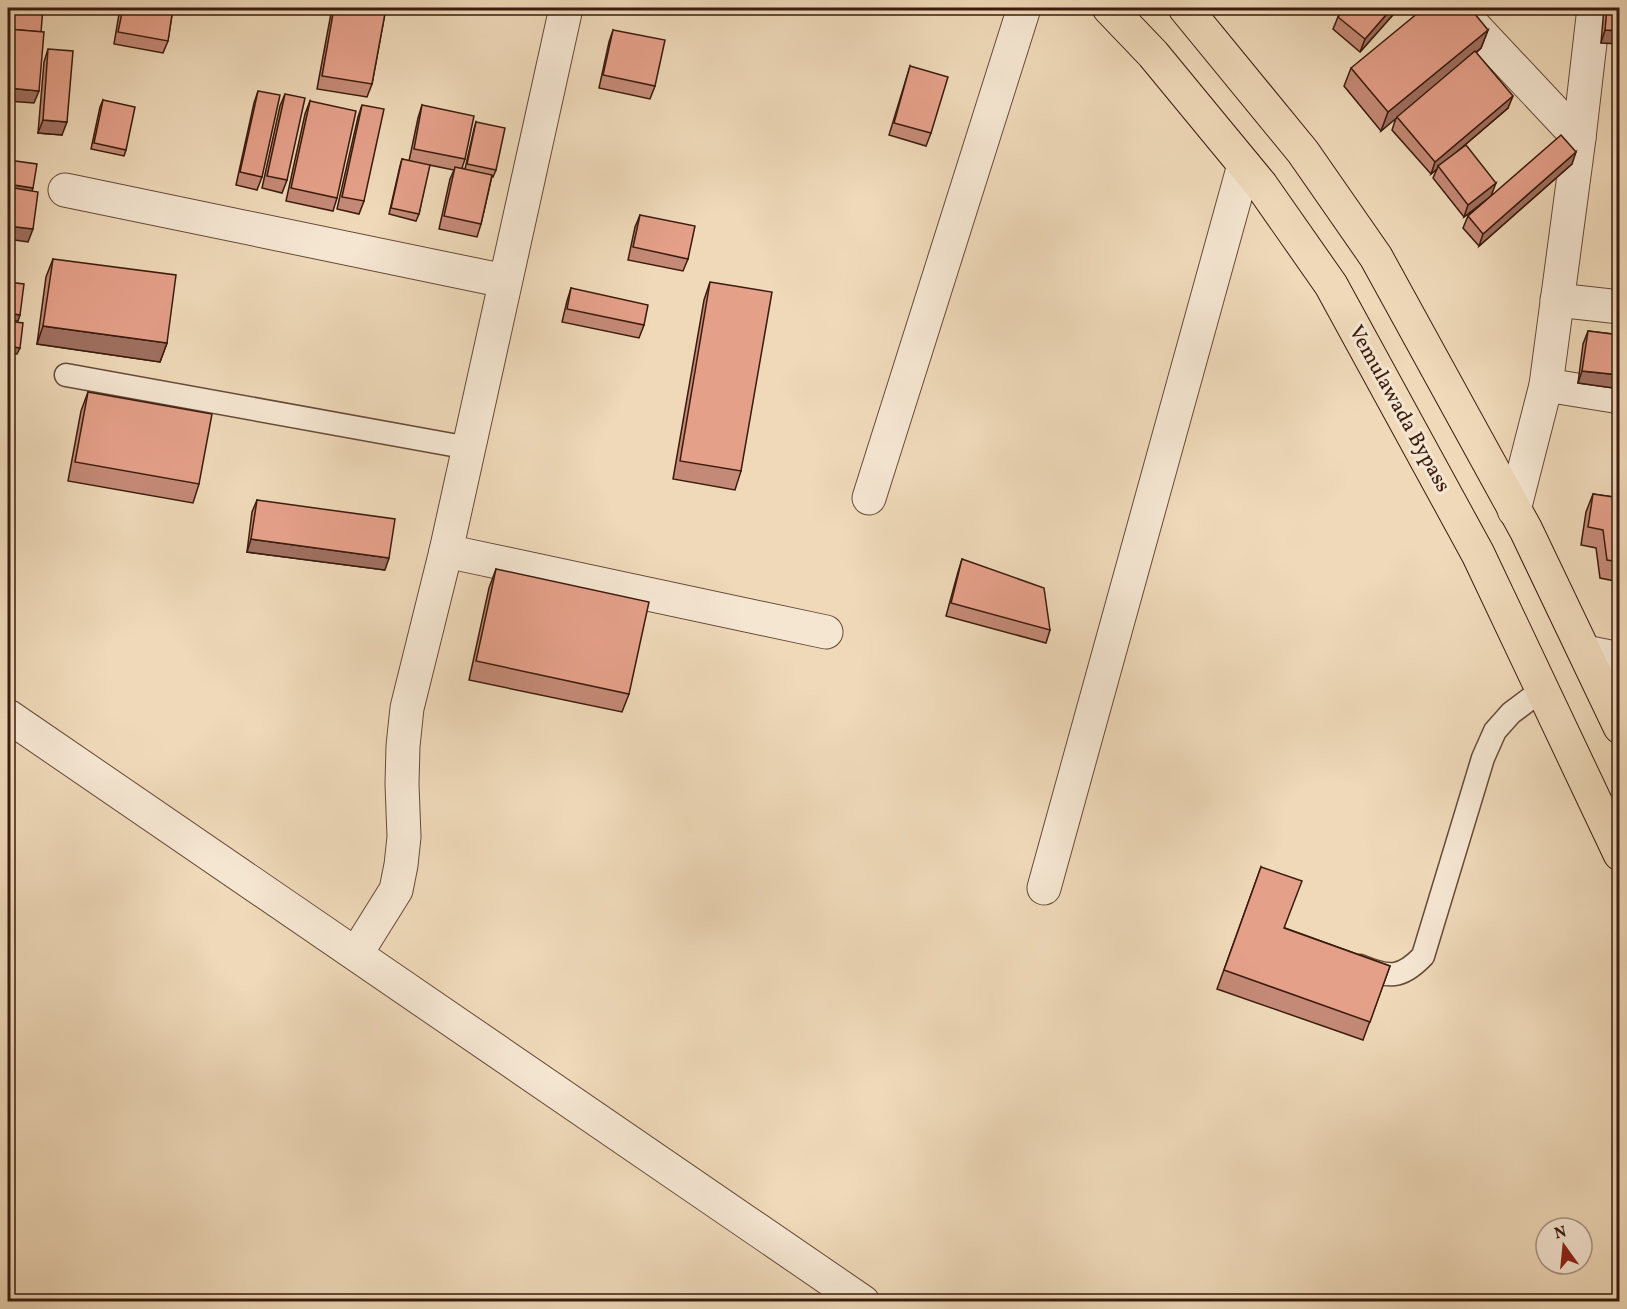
<svg xmlns="http://www.w3.org/2000/svg" width="1627" height="1309" font-family="Vollkorn,serif">
	<style>
		.lines { fill: none; stroke-linecap: round; stroke-linejoin: round }
		.service-casing { stroke: #674a38; stroke-width: 25 }
		.minor-casing { stroke: #674a38; stroke-width: 35 }
		.primary-casing { stroke: #3a1b0d; stroke-width: 35 }
		.service { stroke: #f5e6d2; stroke-width: 22 }
		.minor { stroke: #f5e6d2; stroke-width: 33 }
		.primary { stroke: #efd9b9; stroke-width: 33 }
		.wall { fill: #c58a77; stroke: #3a1b0d; stroke-width: 1.5 }
		.shaded-wall { fill: #a07061; stroke: #3a1b0d; stroke-width: 1.5 }
		.building { fill: #e5a08a; stroke: #3a1b0d; stroke-width: 1.5 }
		.labels { text-anchor: middle; dominant-baseline: central; stroke-width: 6; stroke-linejoin: round; paint-order: stroke }
		.street-label { font-size: 21px; fill: #3a1b0d; stroke: #f5e6d2 }
	</style>
	<rect width="100%" height="100%" fill="#efd9b9"/>
	<filter id="stains"><feTurbulence type="fractalNoise" baseFrequency=".00333" numOctaves="4"/><feColorMatrix values="0 0 0 0 .2 0 0 0 0 .09 0 0 0 0 .02 0 0 0 .5 -.17"/></filter>
	<radialGradient id="worn" r=".72"><stop offset=".6" stop-color="#630" stop-opacity="0"/><stop offset="1" stop-color="#630" stop-opacity=".3"/></radialGradient>
	<g class="lines">
		<defs>
			<g id="service">
				<polyline points="66,375 469,448"/>
				<path d="M1360 966C1389 978 1401 979 1423 956L1483 758 1495 731 1511 713 1543 689"/>
			</g>
			<g id="minor">
				<polyline points="1457,8 1579,138"/>
				<polyline points="65,190 505,281"/>
				<polyline points="1557,300 1620,307"/>
				<polyline points="1546,385 1620,397"/>
				<polyline points="869,498 1024,8"/>
				<polyline points="1514,510 1546,385 1579,138 1594,8"/>
				<polyline points="446,551 826,632"/>
				<polyline points="1585,652 1620,659"/>
				<polyline points="8,716 863,1302"/>
				<polyline points="1044,888 1244,165"/>
				<polyline points="356,954 396,890 401,865 404,837 402,784 403,746 407,708 446,551 566,8"/>
			</g>
			<g id="primary">
				<polyline points="1109,8 1153,54 1261,185 1331,285 1478,554 1620,854"/>
				<polyline points="1185,8 1303,152 1376,257 1526,530 1620,727"/>
			</g>
		</defs>
		<use href="#service" class="service-casing"/>
		<use href="#minor" class="minor-casing"/>
		<use href="#primary" class="primary-casing"/>
		<use href="#service" class="service"/>
		<use href="#minor" class="minor"/>
		<use href="#primary" class="primary"/>
	</g>
	<g class="wall">
		<polygon points="120,8 173,8 168,41 163,53 114,44"/>
		<polygon points="332,8 386,8 372,84 367,97 317,89"/>
		<polygon points="1346,8 1399,8 1360,52 1333,29 1338,17"/>
		<polygon points="1604,8 1620,8 1601,43"/>
		<polygon points="613,30 655,86 650,99 599,88 609,42"/>
		<polygon points="1488,30 1481,48 1476,53 1508,108 1465,145 1491,195 1572,164 1479,246 1463,228 1468,216 1486,200 1464,217 1433,178 1437,169 1431,174 1392,130 1396,118 1381,131 1344,86 1351,68"/>
		<polygon points="48,49 62,135 38,133 44,62"/>
		<polygon points="910,66 931,133 926,146 889,135"/>
		<polygon points="258,91 262,177 257,190 236,185 254,103"/>
		<polygon points="285,94 287,180 282,193 262,188 280,106"/>
		<polygon points="103,100 126,150 124,156 91,149 100,107"/>
		<polygon points="310,101 337,198 333,211 286,201 305,114"/>
		<polygon points="362,105 364,201 359,214 337,209 358,117"/>
		<polygon points="422,105 465,159 462,168 465,169 474,129 476,122 496,170 493,177 492,176 481,224 477,237 439,229 450,179 454,170 429,165 419,214 416,221 389,214 400,166 402,159 409,161 418,118"/>
		<polygon points="640,215 688,259 683,271 628,260 635,227"/>
		<polygon points="53,259 167,343 160,362 37,344 46,277"/>
		<polygon points="710,282 741,471 735,490 673,479 704,300"/>
		<polygon points="571,288 644,325 639,338 562,322 567,301"/>
		<polygon points="1588,331 1620,335 1620,389 1578,383 1583,344"/>
		<polygon points="88,392 199,484 193,503 68,481 81,411"/>
		<polygon points="1593,494 1620,498 1620,582 1600,578 1596,548 1581,545 1586,512"/>
		<polygon points="257,500 385,570 247,552 252,512"/>
		<polygon points="962,559 1050,630 1046,643 946,616 958,572"/>
		<polygon points="496,569 629,694 622,712 469,680 489,588"/>
		<polygon points="1261,867 1285,928 1390,966 1363,1040 1217,989"/>
	</g>
	<g class="shaded-wall">
		<polygon points="1392,8 1399,8 1360,52 1365,39"/>
		<polygon points="1488,30 1481,48 1381,131 1388,112"/>
		<polygon points="1605,30 1620,31 1620,44 1601,43"/>
		<polygon points="8,88 39,91 34,103 8,101"/>
		<polygon points="1513,96 1508,108 1439,167 1438,166 1437,169 1431,174 1435,162"/>
		<polygon points="43,120 67,122 62,135 38,133"/>
		<polygon points="1576,152 1572,164 1479,246 1483,234"/>
		<polygon points="1496,183 1491,196 1464,217 1468,205"/>
		<polygon points="8,184 33,188 31,194 8,191"/>
		<polygon points="8,226 33,229 28,242 8,239"/>
		<polygon points="8,313 20,315 18,321 8,320"/>
		<polygon points="43,326 167,343 160,362 37,344"/>
		<polygon points="8,346 20,348 17,354 8,353"/>
		<polygon points="1582,371 1620,375 1620,389 1578,383"/>
		<polygon points="251,539 389,558 385,570 247,552"/>
	</g>
	<g class="building">
		<polygon points="8,8 43,8 41,32 8,29"/>
		<polygon points="123,8 173,8 168,41 118,32"/>
		<polygon points="334,8 386,8 372,84 322,76"/>
		<polygon points="1346,8 1392,8 1365,39 1338,17"/>
		<polygon points="1424,8 1470,8 1488,30 1388,112 1351,68"/>
		<polygon points="1607,8 1620,8 1620,31 1605,30"/>
		<polygon points="8,29 44,32 39,91 8,88"/>
		<polygon points="613,30 665,40 655,86 603,75"/>
		<polygon points="48,49 73,51 67,122 43,120"/>
		<polygon points="1475,51 1513,96 1435,162 1397,117"/>
		<polygon points="910,66 948,77 931,133 894,123"/>
		<polygon points="258,91 280,95 262,177 240,172"/>
		<polygon points="285,94 305,98 287,180 267,176"/>
		<polygon points="103,100 135,107 126,150 94,143"/>
		<polygon points="310,101 356,111 337,198 291,188"/>
		<polygon points="362,105 384,109 364,201 342,197"/>
		<polygon points="422,105 474,116 465,159 414,149"/>
		<polygon points="476,122 505,128 496,170 467,164"/>
		<polygon points="1561,135 1576,152 1483,234 1468,216"/>
		<polygon points="1466,145 1496,183 1468,205 1438,166"/>
		<polygon points="402,159 430,165 419,214 391,208"/>
		<polygon points="8,160 37,164 33,188 8,184"/>
		<polygon points="455,167 492,175 481,224 444,216"/>
		<polygon points="8,187 38,192 33,229 8,226"/>
		<polygon points="640,215 695,226 688,259 633,247"/>
		<polygon points="53,259 176,275 167,343 43,326"/>
		<polygon points="8,282 24,284 20,315 8,313"/>
		<polygon points="710,282 772,292 741,471 680,461"/>
		<polygon points="571,288 648,305 644,325 567,309"/>
		<polygon points="8,321 23,323 20,348 8,346"/>
		<polygon points="1588,331 1620,335 1620,375 1582,371"/>
		<polygon points="88,392 212,414 199,484 75,462"/>
		<polygon points="1593,494 1620,498 1620,562 1607,560 1603,530 1588,527"/>
		<polygon points="257,500 395,519 389,558 251,539"/>
		<polygon points="962,559 1044,588 1050,630 951,603"/>
		<polygon points="496,569 649,602 629,694 476,661"/>
		<polygon points="1261,867 1302,881 1284,928 1390,966 1370,1022 1224,970"/>
	</g>
	<g class="labels">
		<g class="street-label">
			<text transform="translate(1399 409) rotate(61)">Vemulawada Bypass</text>
		</g>
	</g>
	<rect width="1627" height="1309" fill="none" stroke="#efd9b9" stroke-width="30"/>
	<rect x="9" y="9" width="1609" height="1291" fill="none" stroke="#3a1b0d" stroke-width="3"/>
	<rect x="15" y="15" width="1597" height="1279" fill="none" stroke="#3a1b0d" stroke-width="1.5"/>
	<g transform="translate(1564 1246) rotate(345)"><circle r="28" fill="#f5e6d2" stroke="#aa9583" stroke-width="1.5"/>
	<path d="M0-4.5L10 22L0 15L-10 22Z" fill="#8f2418"/>
	<text y="-9" font-size="16" font-weight="bold" text-anchor="middle" fill="#3a1b0d">N</text>
	</g>
	<rect width="100%" height="100%" filter="url(#stains)"/>
	<rect width="100%" height="100%" fill="url(#worn)"/>
</svg>
